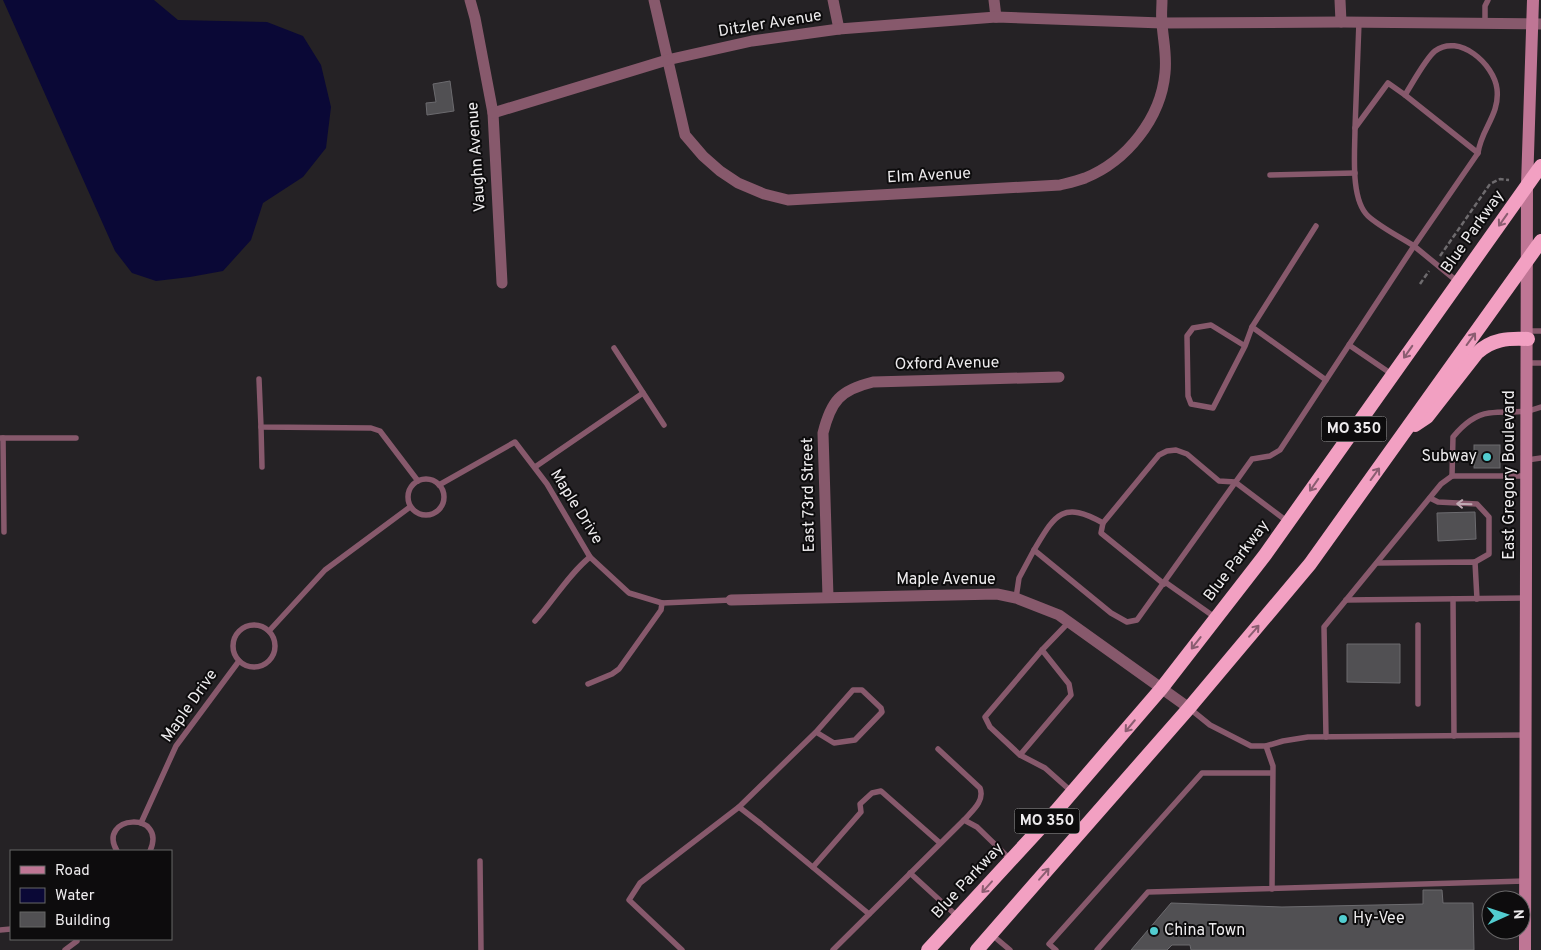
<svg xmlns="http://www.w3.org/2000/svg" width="1541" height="950" font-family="Overpass,sans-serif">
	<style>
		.water { fill: #0a0836 }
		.building { fill: #515053; stroke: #6c6b6f }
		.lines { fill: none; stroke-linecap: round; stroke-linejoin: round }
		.path { stroke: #6e6b6e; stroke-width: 2.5; stroke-dasharray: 5 2.5; stroke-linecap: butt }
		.service { stroke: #87596c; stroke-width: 5.5 }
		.minor { stroke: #87596c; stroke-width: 11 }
		.secondary { stroke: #bf7695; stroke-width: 12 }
		.trunk { stroke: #f2a0c2; stroke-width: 14 }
		.oneway { stroke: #8b5d71 }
		.oneway2 { stroke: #c0aab4 }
		.poi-dot { fill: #52cdd0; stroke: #0d0c0d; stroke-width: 2 }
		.labels { text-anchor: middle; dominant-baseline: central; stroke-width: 4; stroke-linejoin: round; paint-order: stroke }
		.shield { fill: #0d0c0d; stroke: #aaa9aa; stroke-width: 1 }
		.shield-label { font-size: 15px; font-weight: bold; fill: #eeecee }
		.street-label { font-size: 16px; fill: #eeecee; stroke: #0d0c0d }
		.poi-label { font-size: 16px; fill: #eeecee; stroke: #0d0c0d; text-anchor: start }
	</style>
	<rect width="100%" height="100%" fill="#252225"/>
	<polygon class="water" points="3,0 154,0 178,20 267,22 303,36 321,65 331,107 326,148 303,177 263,203 251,240 223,271 190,277 156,281 132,273 115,251"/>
	<g class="building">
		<polygon points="450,81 454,111 427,115 426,103 436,102 433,84"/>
		<rect x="1474" y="445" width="26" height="23"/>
		<polygon points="1475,512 1476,539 1438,541 1437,513"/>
		<polygon points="1347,644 1400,644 1400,683 1347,682"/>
		<polygon points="1423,890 1442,890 1443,903 1473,903 1474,950 1191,950 1190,945 1172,945 1167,950 1131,950 1171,903 1282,907 1423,904"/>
	</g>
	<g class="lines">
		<g class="path">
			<polyline points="1440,256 1490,184 1500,179 1509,180"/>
			<polyline points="1420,284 1429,271"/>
		</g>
		<g class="service">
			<path d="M1359 22 1355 128 1388 83 1405 95C1412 84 1426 58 1435 51 1459 33 1494 64 1497 89 1500 115 1481 129 1478 153L1414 246 1458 282"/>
			<polyline points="1485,24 1485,6 1488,0"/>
			<polyline points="1405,95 1478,153"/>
			<polyline points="1270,175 1355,173"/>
			<polyline points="1316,226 1252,327 1326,380"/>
			<polyline points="1528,331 1541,331"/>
			<polyline points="1349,345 1393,375"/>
			<polyline points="1245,346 1211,325 1193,328 1187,336 1188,396 1191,404 1213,408 1245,346 1252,327"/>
			<polyline points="614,348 664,425"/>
			<polyline points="1527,363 1541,363"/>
			<polyline points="259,379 261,427 371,428 380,431 418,481"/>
			<polyline points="261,427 262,467"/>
			<polyline points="0,438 3,438 4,532"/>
			<polyline points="3,438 76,438"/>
			<polyline points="1527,460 1541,458"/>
			<polyline points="535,467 643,393"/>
			<path d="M1452 476 1453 437C1462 426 1474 415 1489 413 1509 410 1520 415 1541 407"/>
			<circle cx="426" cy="497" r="18"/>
			<polyline points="439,485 515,442 547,484 590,557 629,593 662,603 731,600"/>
			<polyline points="1430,498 1438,502 1477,504 1489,517 1489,554 1475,562"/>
			<polyline points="1103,523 1101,533 1164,584"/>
			<path d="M1034 550C1055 515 1062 500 1103 523L1159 455 1167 451 1176 450 1187 454 1219 481 1235 482 1288 522"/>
			<polyline points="1377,563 1475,562 1477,599"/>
			<polyline points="1165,582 1216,618"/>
			<path d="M1016 598 1019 578 1034 550 1111 613 1127 622 1137 620 1252 459 1270 456 1280 450 1414 246C1400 237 1380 227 1368 216 1350 199 1355 152 1355 128"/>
			<polyline points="1453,599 1454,736"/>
			<polyline points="1346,600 1526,598"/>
			<path d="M535 621C554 600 568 575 590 557"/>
			<polyline points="1069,622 1042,650 1069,684 1071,695 1020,755 1045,768 1072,792"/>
			<circle cx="254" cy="646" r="21"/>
			<polyline points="1418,625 1418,704"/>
			<polyline points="269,631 325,570 410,507"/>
			<polyline points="588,684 612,674 619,669 661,610 662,603"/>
			<polyline points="1189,708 1210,725 1251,746 1266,746 1283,741 1308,737 1525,735"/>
			<polyline points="1326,737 1324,627 1441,484 1452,476 1527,476"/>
			<polyline points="1266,746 1273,766 1272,889"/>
			<path d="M938 749 980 788C985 801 972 811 964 820"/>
			<polyline points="1020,755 990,727 985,717 1042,650"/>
			<polyline points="739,807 816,732 834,743 855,740 882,712 881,708 862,690 853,690 816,732"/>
			<polyline points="141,823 176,746 239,661"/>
			<path d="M117 851C96 815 168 810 150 851"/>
			<polyline points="480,861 481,950"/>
			<polyline points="813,867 861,812 860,804 872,793 881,791 940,843"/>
			<polyline points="910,873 957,916"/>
			<polyline points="0,930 11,929"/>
			<polyline points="991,934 1010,950"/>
			<polyline points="65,950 77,941 76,939"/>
			<polyline points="682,950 629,900 640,883 739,807 761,824 869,914"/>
			<polyline points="833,950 964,820 977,827 1010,859"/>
			<polyline points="1056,950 1049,944 1202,773 1272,773"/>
			<polyline points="1097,950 1148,892 1525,881"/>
		</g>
		<g class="minor">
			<polyline points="470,0 475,18 493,113 502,283"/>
			<path d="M654 0 685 135 703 156 720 171 738 183 764 194 788 200 1060 185C1068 183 1077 181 1085 178 1127 161 1161 118 1165 73 1167 54 1163 40 1162 23 1161 15 1162 8 1162 0"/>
			<polyline points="833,0 839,29"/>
			<polyline points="994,0 996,17"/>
			<polyline points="1340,0 1341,22"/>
			<polyline points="493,113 667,60 752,41 839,29 996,17 1162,23 1341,22 1541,24"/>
			<path d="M828 597 823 433C831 401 840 390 873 382L1059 377"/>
			<polyline points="731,600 997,594 1016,598 1059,615 1189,708"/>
		</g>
		<polyline class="secondary" points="1525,950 1527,185 1533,0"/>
		<g class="trunk">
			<path d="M1415 425 1427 417 1434 408 1477 353C1492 339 1508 338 1528 339"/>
			<polyline points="928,950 1056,811 1161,689 1265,555 1541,166"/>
			<polyline points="977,950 1189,708 1310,564 1541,241"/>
		</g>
	</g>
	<defs><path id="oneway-shaft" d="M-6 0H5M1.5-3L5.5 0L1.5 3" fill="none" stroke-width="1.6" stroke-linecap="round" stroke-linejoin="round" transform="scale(1.25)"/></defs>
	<g class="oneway">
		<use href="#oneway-shaft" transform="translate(1503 220) rotate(125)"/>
		<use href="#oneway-shaft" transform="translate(1471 339) rotate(-54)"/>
		<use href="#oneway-shaft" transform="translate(1408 352) rotate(125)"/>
		<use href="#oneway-shaft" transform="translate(1375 474) rotate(-54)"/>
		<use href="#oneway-shaft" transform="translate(1314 485) rotate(125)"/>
		<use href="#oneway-shaft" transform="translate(1254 631) rotate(-49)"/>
		<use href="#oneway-shaft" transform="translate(1196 643) rotate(128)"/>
		<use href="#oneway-shaft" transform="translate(1130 726) rotate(130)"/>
		<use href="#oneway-shaft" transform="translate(1044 874) rotate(-49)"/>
		<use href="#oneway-shaft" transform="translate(987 887) rotate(132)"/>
	</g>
	<use class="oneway2" href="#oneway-shaft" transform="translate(1464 504) rotate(-178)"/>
	<g class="poi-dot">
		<circle cx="1487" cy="457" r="5"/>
		<circle cx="1343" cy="919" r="5"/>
		<circle cx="1154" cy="931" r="5"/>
	</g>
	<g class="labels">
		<g class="shield">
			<rect x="1321.5" y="416.5" width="65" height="25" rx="4"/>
			<rect x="1014.5" y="808.5" width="65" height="25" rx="4"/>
		</g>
		<g class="shield-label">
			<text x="1354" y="429">MO 350</text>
			<text x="1047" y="821">MO 350</text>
		</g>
		<g class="street-label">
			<text transform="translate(770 24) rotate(-9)">Ditzler Avenue</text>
			<text transform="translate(477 157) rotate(-94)">Vaughn Avenue</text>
			<text transform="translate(929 176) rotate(-3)">Elm Avenue</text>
			<text transform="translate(1473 232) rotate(-55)">Blue Parkway</text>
			<text transform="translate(947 364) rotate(-1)">Oxford Avenue</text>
			<text transform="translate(1510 475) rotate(-90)">East Gregory Boulevard</text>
			<text transform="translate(809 495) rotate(-91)">East 73rd Street</text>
			<text transform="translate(576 507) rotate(58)">Maple Drive</text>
			<text transform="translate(1237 561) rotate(-53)">Blue Parkway</text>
			<text x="946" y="580">Maple Avenue</text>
			<text transform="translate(190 706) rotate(-55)">Maple Drive</text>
			<text transform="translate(968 881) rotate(-47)">Blue Parkway</text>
		</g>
		<g class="poi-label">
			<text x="1477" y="457" text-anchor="end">Subway</text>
			<text x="1353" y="919">Hy-Vee</text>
			<text x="1164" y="931">China Town</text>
		</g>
	</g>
	<rect x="10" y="850" width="162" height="90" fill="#0d0c0d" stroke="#676667"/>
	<rect x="20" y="866" width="25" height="8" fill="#bf7695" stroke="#676667"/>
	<text x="55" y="875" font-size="15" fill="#eeecee">Road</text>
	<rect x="20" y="888" width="25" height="15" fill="#0a0836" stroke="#676667"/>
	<text x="55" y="900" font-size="15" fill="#eeecee">Water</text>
	<rect x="20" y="912" width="25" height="15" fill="#515053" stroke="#676667"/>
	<text x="55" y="925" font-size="15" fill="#eeecee">Building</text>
	<g transform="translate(1506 915) rotate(87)"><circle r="24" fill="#0d0c0d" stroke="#676667"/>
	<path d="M0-4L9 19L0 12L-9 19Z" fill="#52cdd0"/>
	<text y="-8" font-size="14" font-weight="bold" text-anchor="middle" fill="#eeecee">N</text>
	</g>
</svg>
